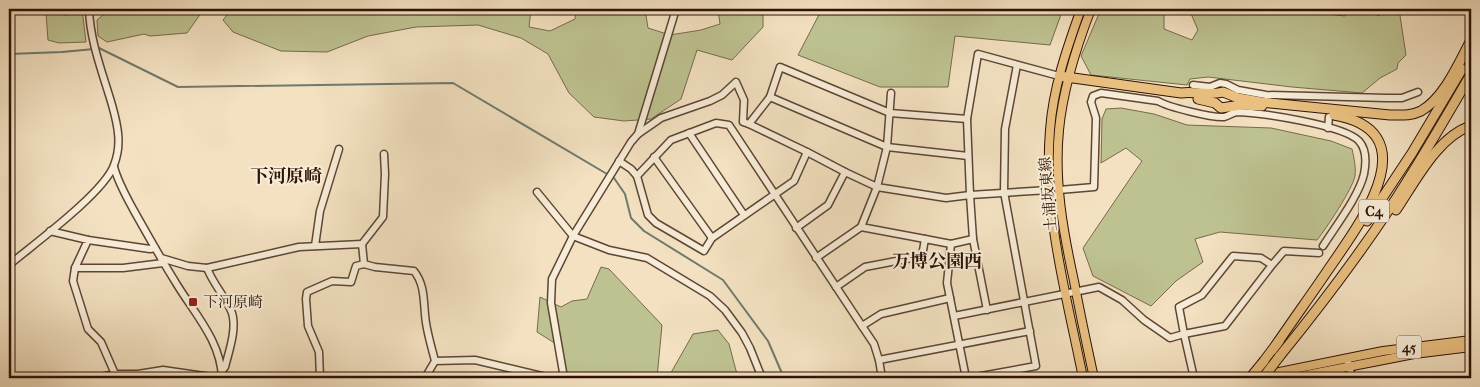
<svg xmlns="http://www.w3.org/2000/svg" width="1480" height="387" font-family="'IM FELL French Canon','Noto Serif JP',serif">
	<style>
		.green { fill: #bec291; stroke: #766a4b }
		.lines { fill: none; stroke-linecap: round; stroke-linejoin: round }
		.stream { stroke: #6f796c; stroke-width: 2 }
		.minor-casing { stroke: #5e4634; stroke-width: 9 }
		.major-casing { stroke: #2d1205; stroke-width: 10 }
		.highway-casing { stroke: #2d1205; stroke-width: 11 }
		.minor { stroke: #f7ecd7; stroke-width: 6 }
		.major { stroke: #eac080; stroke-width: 8 }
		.highway { stroke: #eac080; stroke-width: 9 }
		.highway-bridge-casing { stroke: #2d1205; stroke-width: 11; stroke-linecap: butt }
		.highway-bridge { stroke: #eac080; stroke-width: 9 }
		.poi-dot { fill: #8f2418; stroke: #f7ecd7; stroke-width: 2 }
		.labels { text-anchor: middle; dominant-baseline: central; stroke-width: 4; stroke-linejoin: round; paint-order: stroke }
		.shield { fill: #f7ecd7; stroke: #6a5344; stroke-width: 1 }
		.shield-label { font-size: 14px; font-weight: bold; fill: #2d1205 }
		.street-label { font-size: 15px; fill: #2d1205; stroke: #f7ecd7 }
		.poi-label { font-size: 15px; fill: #2d1205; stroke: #f7ecd7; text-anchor: start }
		.quarter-label { font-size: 18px; font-weight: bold; fill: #2d1205; stroke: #f7ecd7 }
	</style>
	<rect width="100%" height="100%" fill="#f3e1c1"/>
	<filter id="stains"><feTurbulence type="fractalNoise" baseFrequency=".004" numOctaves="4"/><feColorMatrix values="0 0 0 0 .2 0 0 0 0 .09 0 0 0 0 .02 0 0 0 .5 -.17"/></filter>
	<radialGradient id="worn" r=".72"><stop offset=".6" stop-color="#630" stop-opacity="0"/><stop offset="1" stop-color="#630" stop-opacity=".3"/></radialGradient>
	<g class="green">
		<polygon points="75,9 82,9 86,42 59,43 48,40 46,13 68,15 75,11"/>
		<polygon points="110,9 204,9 187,33 150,36 144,34 107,42 98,36 97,20"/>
		<polygon points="232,9 385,9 391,13 403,9 531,9 529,27 550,31 575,19 576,9 645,9 648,28 670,35 701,30 720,24 718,9 756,9 763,11 763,27 732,60 697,50 681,99 651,119 624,121 594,117 569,93 548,54 521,38 478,25 416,27 368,36 327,52 281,51 233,32 223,20"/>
		<polygon points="822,9 1063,9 1050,45 955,36 948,87 880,87 798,55"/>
		<polygon points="1101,9 1164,9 1164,29 1192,40 1198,30 1189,9 1250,9 1250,11 1257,9 1306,9 1309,12 1345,16 1352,9 1371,9 1378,16 1390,9 1399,9 1406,55 1398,63 1397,69 1380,78 1362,93 1292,87 1208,77 1190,79 1187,85 1091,75 1081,56"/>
		<path d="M1121 108 1154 114 1187 125 1271 128 1331 141 1352 149C1354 158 1356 167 1355 176 1353 188 1326 229 1317 240L1220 232 1195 239 1203 262 1176 281 1151 306 1093 276 1083 248 1142 161 1126 148 1101 163 1102 119 1106 109Z"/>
		<polygon points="601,267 609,269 662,325 657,378 565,378 561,347 537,332 540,297 561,307 572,301 587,299"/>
		<polygon points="718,330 729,344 738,378 668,378 693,334"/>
	</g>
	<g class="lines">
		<g class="stream">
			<polyline points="99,48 178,87 453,83 607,174"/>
			<polyline points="9,54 62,52 94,49"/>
			<polyline points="614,178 625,194 631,218 644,231 723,280 768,341 784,378"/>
		</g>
		<defs>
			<g id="minor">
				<polyline points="1193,85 1210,87 1220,83 1226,84 1238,90 1266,95 1387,98 1402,98 1418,92"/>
				<polyline points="891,93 887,147 877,187 946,198 970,195 973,239 987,310"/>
				<polyline points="770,97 780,67 890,113 967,119"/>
				<polyline points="1328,128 1329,117"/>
				<polyline points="689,133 744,215"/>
				<polyline points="638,134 676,9"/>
				<polyline points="807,152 749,124 770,97 887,147 968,156"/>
				<polyline points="654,157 712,238"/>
				<polyline points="619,161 631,169 637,176 648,215 656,223 704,251 712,238 794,181 807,152 845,172"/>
				<path d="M114 167C118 182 126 196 133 209 147 234 161 259 176 283 194 313 221 341 222 378"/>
				<polyline points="637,176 671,140 716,123 729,125 862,326"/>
				<polyline points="1049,190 970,195 967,119 978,54 1059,76"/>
				<path d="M1059 190 1094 187 1096 118 1091 102 1093 96 1101 93 1158 101C1168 107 1212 118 1224 117 1229 116 1233 112 1238 112 1262 113 1344 125 1359 141 1367 150 1366 164 1364 174 1359 196 1335 227 1323 246"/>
				<polyline points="537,192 573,236 609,250 647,258 710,296 725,310 742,333 750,348 762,378"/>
				<polyline points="796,228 828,205 845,172 877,187 861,227"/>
				<polyline points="50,231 88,240 75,268 73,281 88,329 101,342 115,374 138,374 163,370 218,378"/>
				<polyline points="88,240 150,249 155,248"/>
				<polyline points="362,244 383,217 385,174 384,154"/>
				<polyline points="951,244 947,283 966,378"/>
				<polyline points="315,246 320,211 339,149"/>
				<path d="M161 258 188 266 207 268 299 247 362 244 364 264 375 267 414 271C426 286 423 304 426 323 428 336 432 349 435 361L425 378"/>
				<polyline points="816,258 861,227 925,239"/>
				<path d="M9 265C34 244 104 193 114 165 122 145 118 126 112 105 103 74 90 42 89 9"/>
				<polyline points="1272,265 1225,326 1184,334 1179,307 1202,295 1233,256 1261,258 1272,265 1284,251 1319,253"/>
				<polyline points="75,268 123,268 163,263"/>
				<path d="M207 268C213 284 227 299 232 313 237 329 229 351 225 367L222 371"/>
				<polyline points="836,287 865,267 922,256 925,239 951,244 973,239"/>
				<polyline points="954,316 1099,287 1122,300 1144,320 1170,338 1184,334 1194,378"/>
				<polyline points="879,360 874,344 862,326 881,314 950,298"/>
				<polyline points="435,361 475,360 550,378"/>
				<polyline points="1348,362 1352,378"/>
				<polyline points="96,378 115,374"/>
				<polyline points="320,378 319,352 308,326 306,299 307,292 332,281 351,282 356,266 364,264"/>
				<polyline points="564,378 551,303 552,279 573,236 631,142 638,134 661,118 710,101 722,95 736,82 744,100 743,122 749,124"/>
				<polyline points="882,378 879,360 1030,331"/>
				<polyline points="970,378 1036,366 1004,192 1005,129 1017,65"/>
			</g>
			<g id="major">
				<path d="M1081 9C1067 48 1053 88 1050 130 1043 214 1067 297 1083 378"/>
				<path d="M1091 9C1076 48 1063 88 1059 130 1054 181 1063 231 1074 281 1080 313 1087 346 1094 378"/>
				<polyline points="1264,375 1383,351 1471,340"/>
				<polyline points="1291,378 1414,354 1471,347"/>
			</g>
			<g id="highway">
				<path d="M1059 76 1181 93C1195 91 1208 96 1223 92L1238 98 1261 102 1390 115C1401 115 1411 116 1421 111 1444 98 1459 63 1471 40"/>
				<polyline points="1198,99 1215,103 1221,108 1241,105 1262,106"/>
				<path d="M1396 210C1415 182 1438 136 1471 126"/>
				<polyline points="1367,221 1412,153 1462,69"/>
				<path d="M1276 345C1293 320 1311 295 1328 270 1358 226 1431 132 1334 115"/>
				<path d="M1279 357C1318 309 1356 259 1390 208 1419 164 1445 119 1471 74"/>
				<polyline points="1264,361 1279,341"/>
			</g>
		</defs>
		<use href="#minor" class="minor-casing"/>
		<use href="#major" class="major-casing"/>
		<use href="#highway" class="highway-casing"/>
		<use href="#minor" class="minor"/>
		<use href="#major" class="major"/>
		<use href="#highway" class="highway"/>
		<defs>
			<g id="highway-bridge">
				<polyline points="1250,378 1264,361"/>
				<polyline points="1263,378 1279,357"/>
			</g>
		</defs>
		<use href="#highway-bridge" class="highway-bridge-casing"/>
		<use href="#highway-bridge" class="highway-bridge"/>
	</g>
	<rect class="poi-dot" x="188" y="297" width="10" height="10" rx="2.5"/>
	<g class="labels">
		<g class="shield">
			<rect x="1359" y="199.5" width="30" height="23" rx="4"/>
			<rect x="1396.5" y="335.5" width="25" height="23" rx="4"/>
		</g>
		<g class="shield-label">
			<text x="1374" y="211">C4</text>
			<text x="1409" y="347">45</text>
		</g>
		<g class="street-label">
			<text transform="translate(1048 194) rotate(-95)">土浦坂東線</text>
		</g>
		<g class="poi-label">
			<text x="203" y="302">下河原崎</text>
		</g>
		<g class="quarter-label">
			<text x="286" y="176">下河原崎</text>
			<text x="937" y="261">万博公園西</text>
		</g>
	</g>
	<rect width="1480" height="387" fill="none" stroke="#f3e1c1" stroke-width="30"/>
	<rect x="10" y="10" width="1460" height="367" fill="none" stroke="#2d1205" stroke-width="2.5"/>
	<rect x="15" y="15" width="1450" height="357" fill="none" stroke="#2d1205"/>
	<rect width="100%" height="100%" filter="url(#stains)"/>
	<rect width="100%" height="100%" fill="url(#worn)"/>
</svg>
